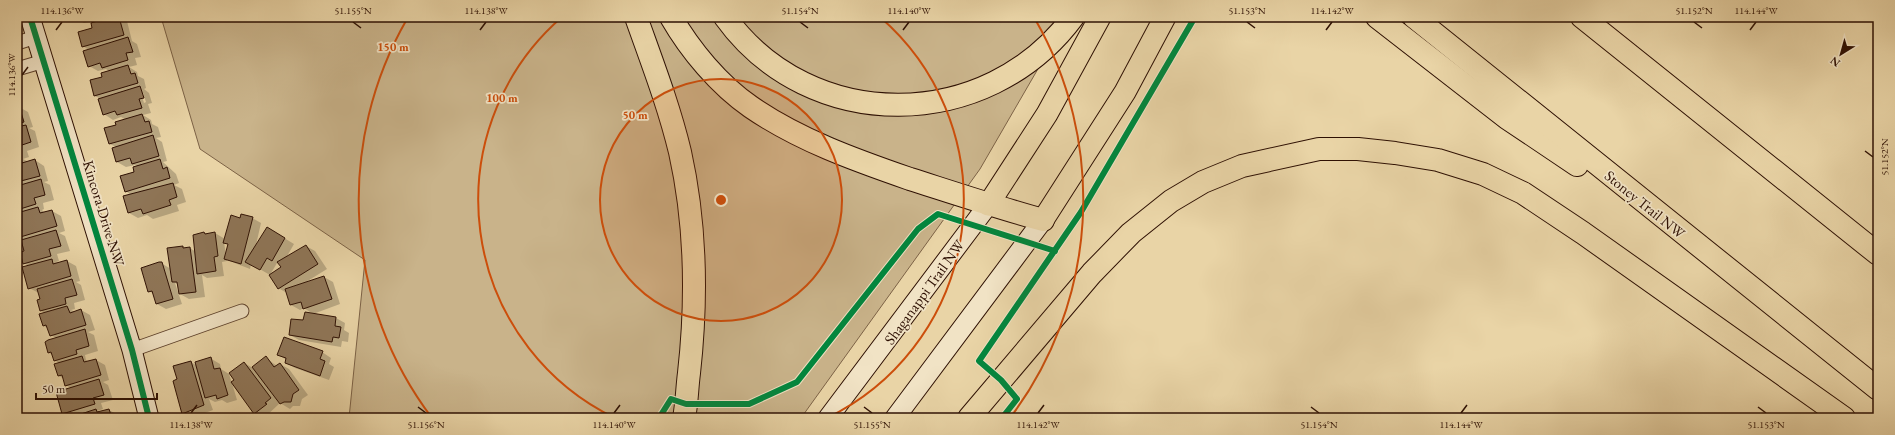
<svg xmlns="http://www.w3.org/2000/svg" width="1895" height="435" font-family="'EB Garamond',serif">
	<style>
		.green { fill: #c9b38a; stroke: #7c6246 }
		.shadow { fill: #0003; fill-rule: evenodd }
		.building { fill: #8f7658; stroke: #2e1003 }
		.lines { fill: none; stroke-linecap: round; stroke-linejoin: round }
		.street-casing { stroke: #5d412c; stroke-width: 15 }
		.secondary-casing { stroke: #2e1003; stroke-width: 21 }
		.primary-casing { stroke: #2e1003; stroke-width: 23 }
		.highway-casing { stroke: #2e1003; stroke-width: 24 }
		.street { stroke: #f1e3c5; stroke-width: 13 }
		.secondary { stroke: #f1e3c5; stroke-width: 19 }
		.primary { stroke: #e9d4a6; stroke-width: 21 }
		.highway { stroke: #e9d4a6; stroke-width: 22 }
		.cycleway-casing { stroke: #f1e3c5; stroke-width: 8 }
		.cycleway { stroke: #00873e; stroke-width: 6 }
		.ticks { fill: none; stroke: #2e1003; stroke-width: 1.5 }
		.ring { fill: none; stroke: #cc4e0b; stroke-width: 2 }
		.labels { text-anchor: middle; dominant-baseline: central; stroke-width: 3.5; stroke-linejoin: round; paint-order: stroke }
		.street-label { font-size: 15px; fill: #2e1003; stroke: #f1e3c5 }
		.centre { fill: #cc4e0b; stroke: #f1e3c5; stroke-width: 2 }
		.ring-label { font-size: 12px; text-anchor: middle; font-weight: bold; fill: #cc4e0b; stroke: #f1e3c5; stroke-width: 3.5; stroke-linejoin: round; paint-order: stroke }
		.neatline { fill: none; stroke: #2e1003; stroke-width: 1.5 }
		.ticks-label { font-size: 10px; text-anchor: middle; fill: #2e1003 }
	</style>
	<rect width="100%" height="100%" fill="#e9d4a6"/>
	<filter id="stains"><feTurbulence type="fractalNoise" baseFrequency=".005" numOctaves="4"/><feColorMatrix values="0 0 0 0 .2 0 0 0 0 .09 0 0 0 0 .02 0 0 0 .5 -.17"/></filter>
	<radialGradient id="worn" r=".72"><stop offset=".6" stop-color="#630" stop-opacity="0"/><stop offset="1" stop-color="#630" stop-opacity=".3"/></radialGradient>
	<polygon class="green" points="161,17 1068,17 980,169 801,418 349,418 365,260 200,149"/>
	<g class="shadow">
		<path d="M74 17H122L121 18 127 21 132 41 137 44 141 57 135 58 137 65 129 67 137 72 138 76 144 79 146 88 144 89 149 93 152 103 148 104 151 113 143 115 151 120 152 124 158 127 161 137 156 138 162 142 167 161 163 162 176 174 179 183 174 185 182 189 186 202 177 205 179 211 153 219 147 215 138 218 129 213 125 197 131 195 126 191 139 167 135 165 126 167 117 162 113 148 116 147 110 144 117 126 126 120 121 117 113 120 104 114 101 99 95 96 103 78 110 72 106 69 98 71 89 66V50L83 46 95 23 92 21 84 23ZM141 93H143L146 102 144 103Z"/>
		<polygon points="19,107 28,112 33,127 29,128 35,131 39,147 27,151 29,157 23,159 29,162 35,160 44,166 48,181 44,182 50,185 54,200 43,203 44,209 42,210 45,213 52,211 61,216 65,231 59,233 65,236 70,251 57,254 59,261 56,262 58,263 67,261 76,266 80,281 76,282 81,285 85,300 74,303 75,309 71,310 76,312 81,310 90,315 95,330 88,332 94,335 98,351 85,355 86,360 90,362 96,360 105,365 109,380 103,382 108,385 113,400 101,403 103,409 97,411 101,413 109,410 118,415 119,418 70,418 63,413 71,388 66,385 64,379 58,375 60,364 55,360 53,355 49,353 56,338 51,335 49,329 44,326 46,313 41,311 39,293 29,288 29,266 24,263 25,251 23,244 17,241 17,108"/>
		<path d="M252 218 261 223 256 245 276 233 294 244 286 258 306 246 315 251 327 269 306 282 324 277 333 282 340 304 313 314 304 308 300 310 291 305 287 293 278 288 282 268 280 264 277 263 270 275 251 264 250 269 227 260V261L222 262 224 276 207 278 202 275 205 297 189 299 180 294 179 285 175 283 182 304 166 309 157 304 154 294 149 291 161 263 171 269 190 248 196 252 197 234 215 233 225 239 240 219ZM224 242 229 245 226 255Z"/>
		<polygon points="336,318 345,323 344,330 349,333 348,342 342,341 341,347 299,340 290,335 304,321"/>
		<polygon points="322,352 331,358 329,364 334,367 329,380 295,368 286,363 287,360 278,355"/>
		<polygon points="210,358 220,364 221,369 229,374 232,383 236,380 244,363 253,368 266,358 277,366 280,364 289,369 308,395 302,399 300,406 293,406 290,409 280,403 264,418 255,413 232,383 237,400 227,403 222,400 215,402 209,399 213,410 192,418 183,413 178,380 191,362 197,366"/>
	</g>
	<g class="building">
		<polygon points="110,17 119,17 124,35 82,47 78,32 92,28 91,23"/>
		<polygon points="128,37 133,52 126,53 128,60 102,68 100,63 88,67 83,51"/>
		<polygon points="128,65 131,74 135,73 138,83 94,96 90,80 102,77 101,73"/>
		<polygon points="140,86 144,98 139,99 142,108 117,115 115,111 103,115 98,99"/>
		<polygon points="19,106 24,122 17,124 17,107"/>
		<polygon points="142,114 145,122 149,121 152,132 109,144 104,128 116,125 115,122"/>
		<polygon points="26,125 31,142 19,146 20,152 17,153 17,127"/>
		<polygon points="153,135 159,156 132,164 130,158 116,162 112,148"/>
		<polygon points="20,156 22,163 35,159 40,176 17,182 17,157"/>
		<polygon points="160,159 163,169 167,167 170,178 125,192 120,176 134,172 133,167"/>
		<polygon points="41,179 45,195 34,198 36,204 17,210 17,186"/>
		<polygon points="173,183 177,197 169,200 171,205 143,214 141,209 128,213 123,196"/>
		<polygon points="38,207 40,213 52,210 57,226 17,238 17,213"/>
		<polygon points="241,214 253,217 241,264 224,259 228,244 223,243 231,215 240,218"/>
		<polygon points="267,227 285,238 272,261 267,258 260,270 245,262"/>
		<polygon points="56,230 61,246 49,249 51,256 23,264 20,252 24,251 21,240"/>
		<polygon points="204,232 205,234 215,232 218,256 214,257 216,271 197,274 193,235"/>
		<polygon points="306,245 318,264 278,289 269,275 281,267 277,262"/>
		<polygon points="183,246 183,248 190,247 196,292 179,294 177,282 172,282 167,248"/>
		<polygon points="52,259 53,264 67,260 71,276 28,289 22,267"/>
		<polygon points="159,262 162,262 173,299 156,304 152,291 148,292 141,268"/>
		<polygon points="324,276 332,299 303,309 301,302 290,305 285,289"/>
		<polygon points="72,279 77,295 65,298 66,304 40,311 37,300 40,299 37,289"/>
		<polygon points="67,306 70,313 81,309 86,325 50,336 46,325 43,326 39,314"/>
		<polygon points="305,312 336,317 335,326 341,327 339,338 333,337 332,342 289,335 291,319 303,320"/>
		<polygon points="85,329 89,346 76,350 77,354 54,361 51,352 48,353 45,342 48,340"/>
		<polygon points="284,337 323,351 320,359 325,361 320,376 285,363 286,358 277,355"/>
		<polygon points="82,356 84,362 96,359 101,375 65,386 62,375 58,376 54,364"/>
		<polygon points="266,356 274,367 280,363 299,390 293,394 291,402 284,402 280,404 252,367"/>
		<polygon points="211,357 214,369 220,368 228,395 217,399 216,395 205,398 195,362"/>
		<polygon points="191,361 204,405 182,414 173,381 177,379 173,366"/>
		<polygon points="244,362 271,398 265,403 267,404 254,414 231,382 234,380 229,373"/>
		<polygon points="99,379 104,395 93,398 95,404 62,414 56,392"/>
		<polygon points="96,409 97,412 109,409 112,418 69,418"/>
	</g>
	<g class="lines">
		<defs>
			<g id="street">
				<polyline points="17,43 36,37"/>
				<polyline points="17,69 44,61"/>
				<polyline points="132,350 242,311"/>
			</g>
			<g id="secondary">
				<polyline points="30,17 132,350 149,418"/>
				<polyline points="828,418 988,205"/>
				<polyline points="895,418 1043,220"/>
			</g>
			<g id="primary">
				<polyline points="988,205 1047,114 1100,17"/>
				<polyline points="1043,220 1125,92 1165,17"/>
			</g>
			<g id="highway">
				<path d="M636 17C652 62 669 106 680 152 696 224 697 301 689 373 687 388 687 403 684 418"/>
				<path d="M671 17C690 50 719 85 751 107 799 140 855 160 910 179 954 193 999 208 1043 220"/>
				<path d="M725 17C810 135 987 133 1073 17"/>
				<polyline points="1377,17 1507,118 1577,165"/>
				<polyline points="1414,17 1878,389"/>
				<polyline points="1582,17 1878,254"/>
				<polyline points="969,418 1092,273 1131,233 1171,201 1203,182 1242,166 1319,149 1358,149 1395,153 1438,160 1483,174 1523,193 1583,233 1844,418"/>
			</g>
		</defs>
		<use href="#street" class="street-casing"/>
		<use href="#secondary" class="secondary-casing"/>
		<use href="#primary" class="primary-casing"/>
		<use href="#highway" class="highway-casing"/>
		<use href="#street" class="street"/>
		<use href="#secondary" class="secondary"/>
		<use href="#primary" class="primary"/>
		<use href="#highway" class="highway"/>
		<defs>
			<g id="cycleway">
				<polyline points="30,17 132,350 149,418"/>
				<polyline points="659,418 671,399 686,404 749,404 797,382 918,229 938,214 1055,251"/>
				<polyline points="1002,418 1017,399 1001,380 979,361 1081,212 1195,17"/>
			</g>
		</defs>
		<use href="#cycleway" class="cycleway-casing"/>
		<use href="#cycleway" class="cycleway"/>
	</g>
	<path class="ticks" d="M353 22 361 28M800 22 808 28M1247 22 1255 28M1694 22 1702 28M56 30 62 22M480 30 486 22M903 30 909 22M1326 30 1332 22M1750 30 1756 22M22 75 28 67M1865 151 1873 157M418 407 426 413M864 407 872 413M1311 407 1319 413M1758 407 1766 413M191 413 197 405M614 413 620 405M1038 413 1044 405M1461 413 1467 405"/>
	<circle cx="721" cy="200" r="121" fill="#cc4e0b" fill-opacity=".12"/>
	<g class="ring">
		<circle cx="721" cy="200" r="121"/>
		<path d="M615 418A242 242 0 0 1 562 17M880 17A242 242 0 0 1 827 418"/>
		<path d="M432 418A362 362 0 0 1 407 19M1035 19A362 362 0 0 1 1010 418"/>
	</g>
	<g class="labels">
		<g class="street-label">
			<text transform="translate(1645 204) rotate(39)">Stoney Trail NW</text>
			<text transform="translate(104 213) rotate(73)">Kincora Drive NW</text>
			<text transform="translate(924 292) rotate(-54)">Shaganappi Trail NW</text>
		</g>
	</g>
	<circle cx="721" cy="200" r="6" class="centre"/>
	<g class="ring-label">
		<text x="393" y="51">150 m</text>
		<text x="502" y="102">100 m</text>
		<text x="635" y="119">50 m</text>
	</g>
	<rect width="1895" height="435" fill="none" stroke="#e9d4a6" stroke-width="44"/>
	<g transform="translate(1841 54) rotate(217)" stroke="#f1e3c5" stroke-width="3" paint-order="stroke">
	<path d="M0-3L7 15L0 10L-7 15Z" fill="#2e1003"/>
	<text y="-6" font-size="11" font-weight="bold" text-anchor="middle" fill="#2e1003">N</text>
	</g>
	<path d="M36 393v6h121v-6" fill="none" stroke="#2e1003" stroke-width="2"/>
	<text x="42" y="393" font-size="12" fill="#2e1003" stroke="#f1e3c5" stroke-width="3" paint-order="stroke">50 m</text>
	<rect x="22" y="22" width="1851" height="391" class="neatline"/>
	<g class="ticks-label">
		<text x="62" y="14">114.136°W</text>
		<text x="353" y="14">51.155°N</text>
		<text x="486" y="14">114.138°W</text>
		<text x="800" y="14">51.154°N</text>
		<text x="909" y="14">114.140°W</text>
		<text x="1247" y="14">51.153°N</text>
		<text x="1332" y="14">114.142°W</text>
		<text x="1694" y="14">51.152°N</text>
		<text x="1756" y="14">114.144°W</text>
		<text transform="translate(11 75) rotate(-90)" y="4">114.136°W</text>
		<text transform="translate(1884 157) rotate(-90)" y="4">51.152°N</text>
		<text x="191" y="428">114.138°W</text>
		<text x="426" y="428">51.156°N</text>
		<text x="614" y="428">114.140°W</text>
		<text x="872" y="428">51.155°N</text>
		<text x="1038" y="428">114.142°W</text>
		<text x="1319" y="428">51.154°N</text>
		<text x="1461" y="428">114.144°W</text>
		<text x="1766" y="428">51.153°N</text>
	</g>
	<rect width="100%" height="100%" filter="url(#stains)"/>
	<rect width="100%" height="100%" fill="url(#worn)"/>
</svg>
